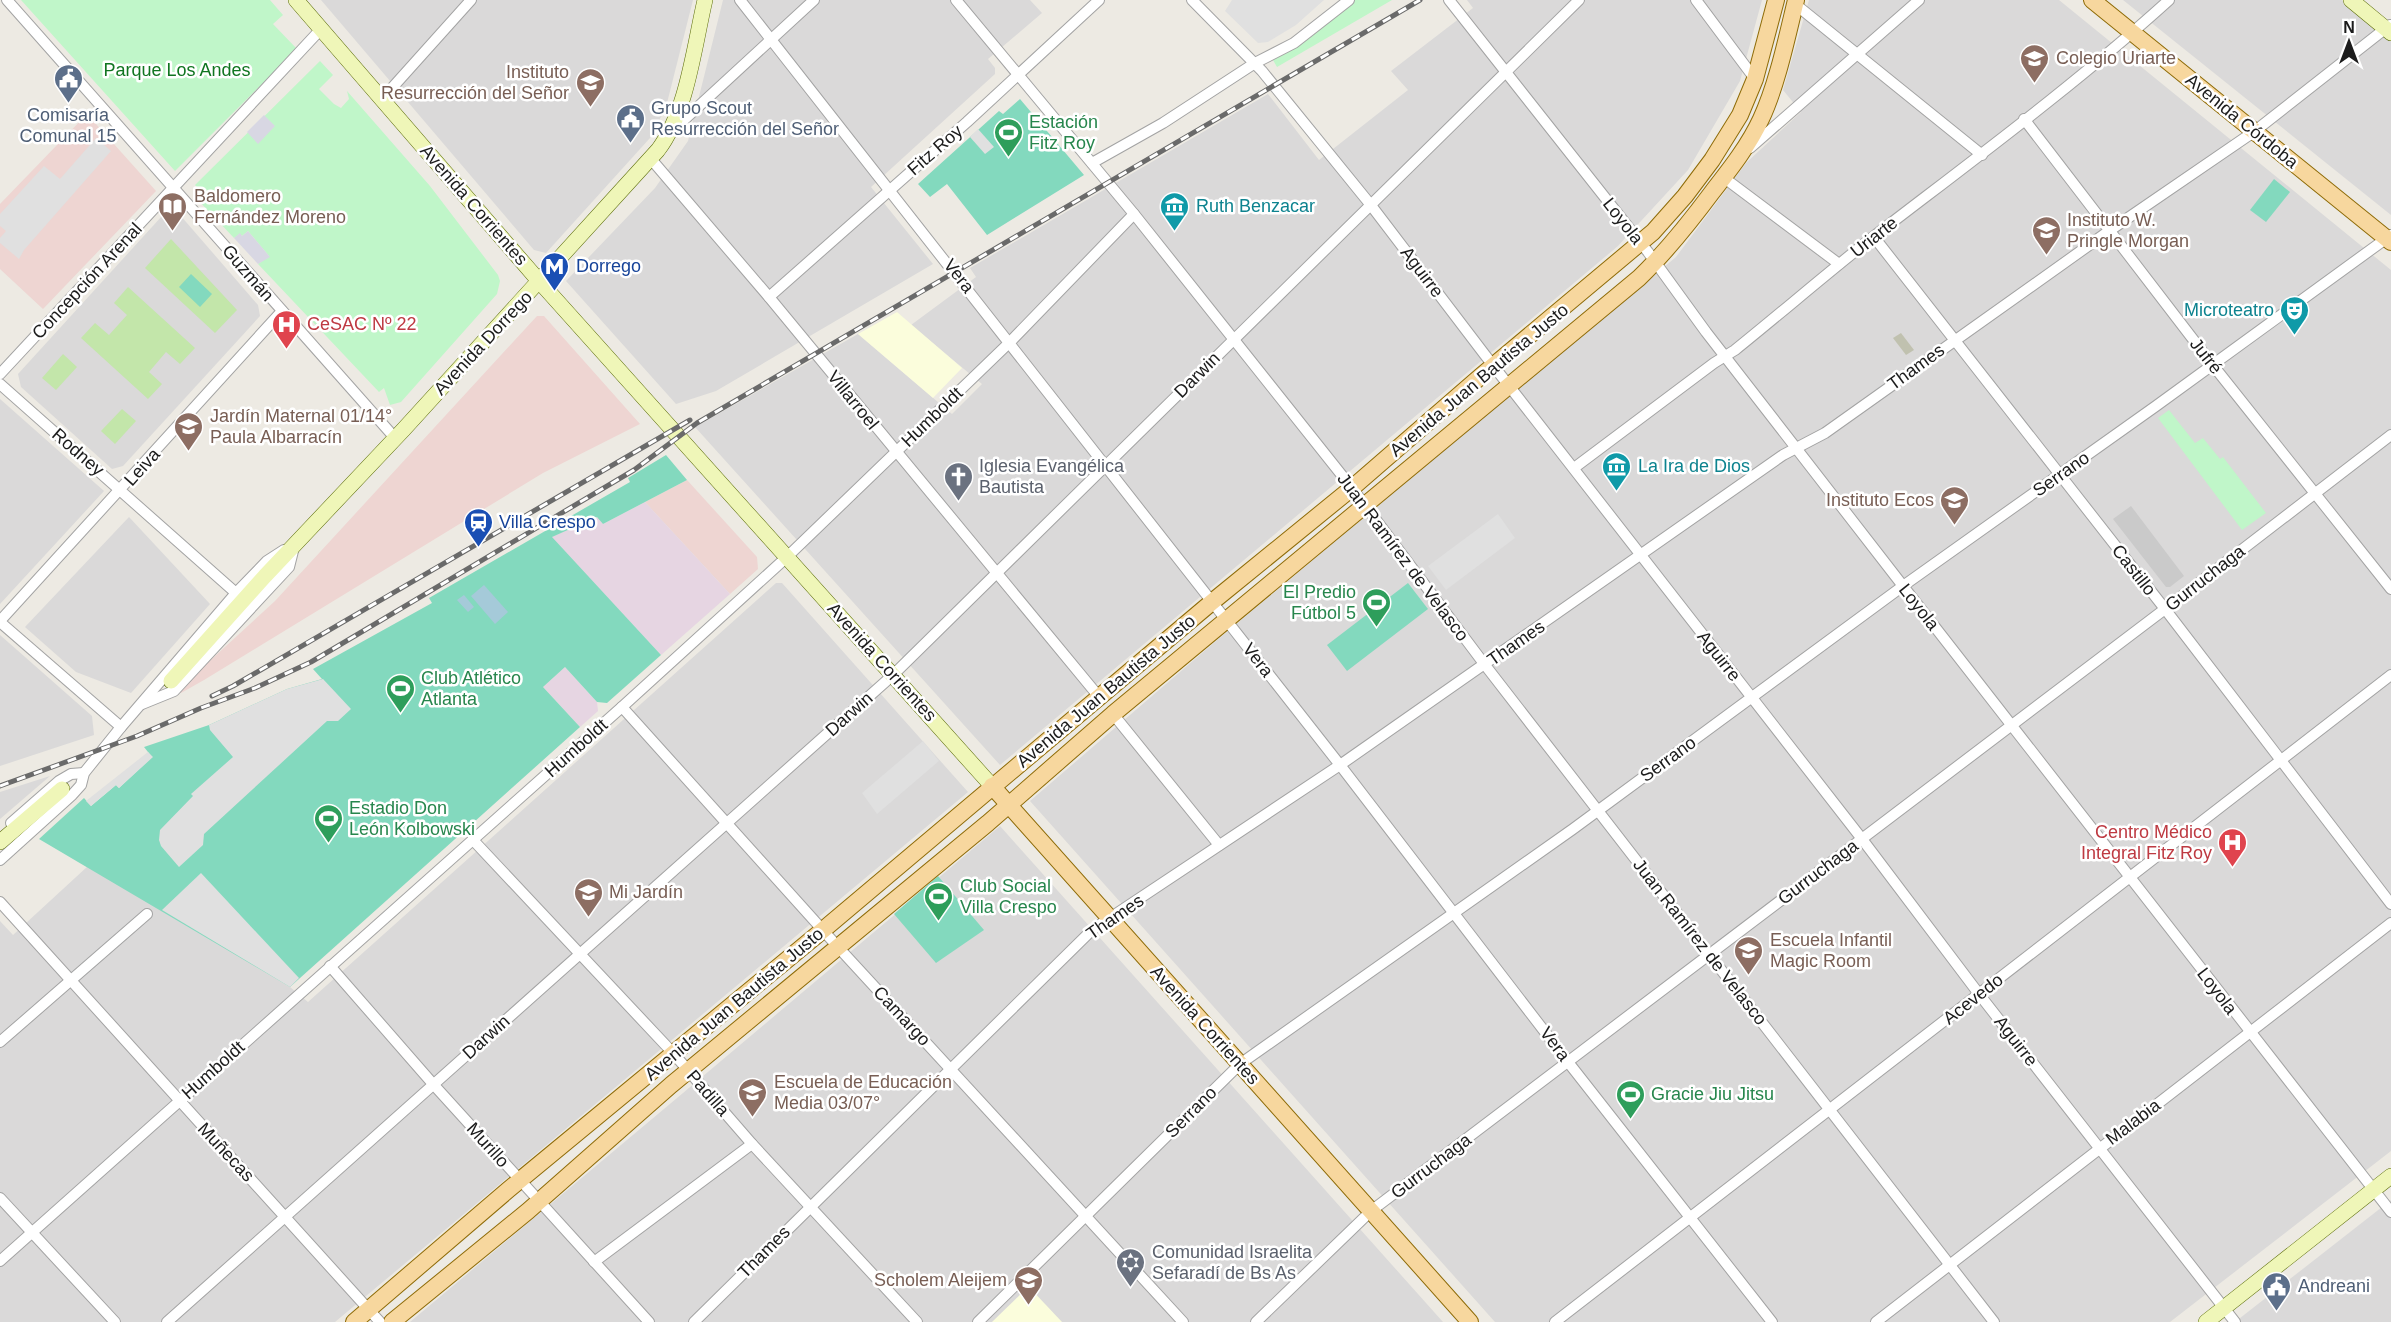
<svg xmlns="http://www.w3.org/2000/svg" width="2391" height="1322" font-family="Arial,sans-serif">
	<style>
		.residential { fill: #dad9d9 }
		.commercial { fill: #eed5d2 }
		.industrial { fill: #e6d5e2 }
		.education { fill: #fbfddc }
		.religious { fill: #cacaca }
		.construction { fill: #c0c1af }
		.grass { fill: #c3e6aa }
		.park { fill: #c0f6c9 }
		.pitch { fill: #83d9be }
		.parking { fill: #e0e0e0 }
		.plaza { fill: #d8d7e3 }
		.water { fill: #a5cad9 }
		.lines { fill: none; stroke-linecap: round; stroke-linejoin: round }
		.street-casing { stroke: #a3a3a3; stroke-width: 12 }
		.secondary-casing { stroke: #5c6d0a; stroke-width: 16 }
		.primary-casing { stroke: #8e6b07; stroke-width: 18 }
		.street { stroke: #fff; stroke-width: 10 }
		.secondary { stroke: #eff6b8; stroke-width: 15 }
		.primary { stroke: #f7d79e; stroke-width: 16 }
		.rail-casing { stroke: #6a6a6a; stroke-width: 5 }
		.rail { stroke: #fff; stroke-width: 3; stroke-dasharray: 9; stroke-linecap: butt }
		.labels { text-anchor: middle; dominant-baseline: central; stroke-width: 5; stroke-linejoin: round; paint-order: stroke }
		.education-label { font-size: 18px; fill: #785e54; stroke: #fff; text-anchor: start }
		.park-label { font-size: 18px; fill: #107520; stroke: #fff }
		.service-label { font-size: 18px; fill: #4e5e75; stroke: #fff; text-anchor: start }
		.street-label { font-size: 18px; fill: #1c1c1c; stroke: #fff }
		.leisure-label { font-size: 18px; fill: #27864d; stroke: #fff; text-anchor: start }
		.culture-label { font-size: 18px; fill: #0d838f; stroke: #fff; text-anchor: start }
		.transit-label { font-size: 18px; fill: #164399; stroke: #fff; text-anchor: start }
		.health-label { font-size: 18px; fill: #be3a42; stroke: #fff; text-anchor: start }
		.worship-label { font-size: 18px; fill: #5b616d; stroke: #fff; text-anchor: start }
	</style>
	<rect width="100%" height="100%" fill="#edeae3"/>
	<g class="residential">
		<polygon points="321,0 693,0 666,107 650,138 546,253 534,250"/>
		<polygon points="723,0 1030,0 1042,13 988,59 995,68 995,74 871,187 933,264 716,391 676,404 566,281 655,188 688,141"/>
		<polygon points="1467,0 1762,0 1740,81 1688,170 1618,246 1000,765 695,427 858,334 952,414 982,384 911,325 976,277 970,268 1268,94 1319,160 1408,90 1391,71 1473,8"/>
		<polygon points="1809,0 2059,0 2391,270 2391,1151 2170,1322 1495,1322 1030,801 1216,641 1676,257 1746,163 1801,112 1783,90"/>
		<polygon points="2123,0 2342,0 2391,41 2391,215"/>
		<polygon points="180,215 258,305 260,316 123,466 112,469 21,387 18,374 162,216"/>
		<polygon points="0,399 104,491 0,604"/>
		<polygon points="129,517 210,604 131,693 76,672 25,627"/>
		<polygon points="776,583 782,583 968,792 335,1322 0,1322 0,921 13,935 88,866 290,987 308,1002"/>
		<polygon points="0,635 92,716 94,735 0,766"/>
		<polygon points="50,776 0,819 0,792"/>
		<polygon points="1000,826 1443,1322 410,1322 683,1093"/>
		<polygon points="2391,1200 2391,1322 2235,1322"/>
	</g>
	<g class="commercial">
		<polygon points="87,114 156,191 43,309 0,269 0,204"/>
		<polygon points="537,316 544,316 640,424 543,473 204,680 181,693 178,690 275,601"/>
		<polygon points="687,480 757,557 758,569 730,594 645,502"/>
	</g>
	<g class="industrial">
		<polygon points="645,502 730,594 661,655 551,537 598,517 603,524"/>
		<polygon points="565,667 597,702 598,711 580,727 543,687"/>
	</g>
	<g class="education">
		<polygon points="897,312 962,368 933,398 858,334"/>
		<polygon points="1029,1287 1062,1322 992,1322 1028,1287"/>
	</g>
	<polygon class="religious" points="2131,506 2184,576 2170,587 2166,587 2113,519"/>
	<polygon class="construction" points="1901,333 1914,350 1906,355 1893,338"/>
	<g class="grass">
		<polygon points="171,239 237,310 215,333 145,268"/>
		<polygon points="128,287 195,348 180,364 166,352 149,372 162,384 148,399 81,338 95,323 109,335 127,315 114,303"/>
		<polygon points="63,354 77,367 56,390 42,378"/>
		<polygon points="122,409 136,421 115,444 101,431"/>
	</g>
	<g class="park">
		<polygon points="21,0 270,0 283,15 273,24 297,49 175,171"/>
		<polygon points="1354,0 1392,0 1277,67 1273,60 1323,27"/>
		<polygon points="320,61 333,75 319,89 334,104 341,108 349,99 347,91 430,186 498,275 500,281 497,294 401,402 390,405 384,388 379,392 258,264 269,256 248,231 242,236 240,234 234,238 197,199 202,193 195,185"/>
		<polygon points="2169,410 2195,443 2203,438 2220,459 2223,457 2266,513 2242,530 2158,418"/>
	</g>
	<g class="pitch">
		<polygon points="1020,99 1084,175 987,235 947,184 930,197 918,184 999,111 1003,114"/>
		<polygon points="2274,179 2290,192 2266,222 2250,210"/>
		<polygon points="191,274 212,294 200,307 179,287"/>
		<polygon points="666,455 687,480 603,524 597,517 552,537 661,655 607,703 597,702 565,667 543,687 580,727 290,987 39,839 84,798 91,806 116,785 119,788 152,757 144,747 209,725 287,689 322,679 313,669 432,603 429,598 630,482 628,478"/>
		<polygon points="1408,583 1428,609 1347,671 1327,645"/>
		<polygon points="938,876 984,930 936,963 894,914"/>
	</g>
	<g class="parking">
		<polygon points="1232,0 1324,0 1296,25 1268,42 1258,43 1225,11"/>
		<polygon points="978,129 994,147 985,154 970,137"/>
		<polygon points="96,138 111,151 24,250 19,259 0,243 0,238 6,231 0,226 0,214 44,166 60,179"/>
		<polygon points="1498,514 1515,538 1446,590 1428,566"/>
		<polygon points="323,679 351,709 338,721 327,721 204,834 203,845 179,867 161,846 159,840 160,830 193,796 191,794 233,757 210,730 209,725 287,689"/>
		<polygon points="923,741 939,761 877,814 862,793"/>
		<polygon points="148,752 153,757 119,788 116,785 91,806 86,801"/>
		<polygon points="201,873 299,978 290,987 162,910"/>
	</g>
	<g class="plaza">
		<polygon points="264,115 275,126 258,144 247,132"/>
		<polygon points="248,231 270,257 258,264 234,238 240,233 242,236"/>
	</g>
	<g class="water">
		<polygon points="484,585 508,612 495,624 471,596"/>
		<polygon points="464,595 474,607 468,612 457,600"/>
	</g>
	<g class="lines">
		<defs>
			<g id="street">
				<polyline points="7,0 395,438"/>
				<polyline points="740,0 1340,765 1568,1062 1772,1322"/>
				<polyline points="956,0 1134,214 1352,488 1485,665 1994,1322"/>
				<polyline points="1192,0 1262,71 1370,204 1485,355 1862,839 1979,994 2235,1322"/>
				<polyline points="1449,0 1648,252 1706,332 1903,586 2391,1212"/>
				<polyline points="1696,0 1755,79"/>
				<polyline points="1795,4 1982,155"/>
				<polyline points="383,98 471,0"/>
				<polyline points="2024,119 2212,364 2391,589"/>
				<polyline points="674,129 814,0"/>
				<polyline points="1750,148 1919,0"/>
				<polyline points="651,159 769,297 1100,698"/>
				<polyline points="1092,163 1163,123 1255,63 1294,43 1349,0"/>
				<polyline points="1723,177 1839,264"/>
				<polyline points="1874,237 2165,609 2391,904"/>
				<polyline points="769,297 967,122 1099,0"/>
				<polyline points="0,374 321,29"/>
				<polyline points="0,384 236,593"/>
				<path d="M1574 468 1714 363 1735 350C1781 313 1826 274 1873 237 1973 160 2075 85 2169 0"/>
				<polyline points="0,621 282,311"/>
				<polyline points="0,622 121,727"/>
				<polyline points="142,704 174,691 289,567 294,547"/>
				<polyline points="622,707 838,947 1183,1322"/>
				<polyline points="1113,714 1219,845"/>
				<polyline points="11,823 59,781 71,774 84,773"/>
				<polyline points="473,840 673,1053 752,1144 917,1322"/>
				<polyline points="0,860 72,795 81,785 84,773 121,727 236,593 267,561 284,550"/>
				<polyline points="0,902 380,1322"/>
				<polyline points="330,966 433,1084 649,1322"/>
				<polyline points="0,1042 147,914"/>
				<polyline points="0,1198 115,1322"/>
				<polyline points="0,1261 622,707 788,556 1010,342 1134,214"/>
				<polyline points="594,1262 752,1144"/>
				<polyline points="167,1322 893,675 1579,0"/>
				<polyline points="694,1322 1092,930 1340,765 1783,455 1825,433 2109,231 2255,131 2390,25"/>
				<polyline points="978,1322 1240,1064 1573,829 1903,586 2156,406 2391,235"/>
				<polyline points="1256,1322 1371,1211 2165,609 2391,435"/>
				<polyline points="1555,1322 2391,675"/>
				<polyline points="1876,1322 2391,923"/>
			</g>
			<g id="secondary">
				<polyline points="296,0 539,281 992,786"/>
				<polyline points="2351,0 2391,33"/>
				<path d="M171 681 265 576 404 429 658 150C687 112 694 47 705 0"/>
				<polyline points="0,842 62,789"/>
				<polyline points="2206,1322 2391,1176"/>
			</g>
			<g id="primary">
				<polyline points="2092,0 2391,242"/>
				<polyline points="992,786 1470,1322"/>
				<polyline points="354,1322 508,1190 823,930 1212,602 1352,488 1481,376 1653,232 1685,196 1712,160 1740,115 1755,79 1776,0"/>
				<path d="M392 1322 528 1211 671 1085 988 823 1113 714 1639 278C1667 251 1690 222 1713 191 1731 168 1749 145 1761 119 1777 85 1787 37 1796 0"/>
			</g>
		</defs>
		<use href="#street" class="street-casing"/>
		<use href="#secondary" class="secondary-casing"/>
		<use href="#primary" class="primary-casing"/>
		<use href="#street" class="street"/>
		<use href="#secondary" class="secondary"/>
		<use href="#primary" class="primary"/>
		<defs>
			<g id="rail">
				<polyline points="212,696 233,686 690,420"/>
				<polyline points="0,786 137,736 201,708 255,688 311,662 634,470 697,423 1420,0"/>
			</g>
		</defs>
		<use href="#rail" class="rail-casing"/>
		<use href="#rail" class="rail"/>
	</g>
	<defs>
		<symbol id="school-pin" viewBox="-11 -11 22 30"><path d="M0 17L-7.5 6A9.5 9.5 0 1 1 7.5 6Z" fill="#8d6e63" stroke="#fff"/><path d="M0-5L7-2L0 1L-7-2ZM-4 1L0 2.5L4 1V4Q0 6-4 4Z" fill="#fff"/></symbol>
		<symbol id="civic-pin" viewBox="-11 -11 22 30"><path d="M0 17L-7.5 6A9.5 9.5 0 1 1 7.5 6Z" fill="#5c6f8a" stroke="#fff"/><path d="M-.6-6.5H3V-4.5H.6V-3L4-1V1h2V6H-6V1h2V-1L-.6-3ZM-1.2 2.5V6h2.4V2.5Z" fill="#fff"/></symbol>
		<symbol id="stadium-pin" viewBox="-11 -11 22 30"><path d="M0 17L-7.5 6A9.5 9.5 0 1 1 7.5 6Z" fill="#2e9e5b" stroke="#fff"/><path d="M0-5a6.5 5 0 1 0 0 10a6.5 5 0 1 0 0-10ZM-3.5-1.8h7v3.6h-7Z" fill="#fff"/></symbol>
		<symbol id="library-pin" viewBox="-11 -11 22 30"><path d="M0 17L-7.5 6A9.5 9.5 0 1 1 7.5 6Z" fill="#8d6e63" stroke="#fff"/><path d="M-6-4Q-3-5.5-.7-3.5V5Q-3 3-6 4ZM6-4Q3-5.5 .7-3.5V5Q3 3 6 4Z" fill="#fff"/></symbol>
		<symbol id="museum-pin" viewBox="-11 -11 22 30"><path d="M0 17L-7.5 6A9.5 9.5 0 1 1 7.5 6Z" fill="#0f9aa8" stroke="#fff"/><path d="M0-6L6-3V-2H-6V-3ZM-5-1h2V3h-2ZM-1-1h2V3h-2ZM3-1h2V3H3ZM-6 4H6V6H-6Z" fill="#fff"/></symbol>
		<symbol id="metro-pin" viewBox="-11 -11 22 30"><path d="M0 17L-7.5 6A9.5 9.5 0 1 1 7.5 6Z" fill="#1a4fb4" stroke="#fff"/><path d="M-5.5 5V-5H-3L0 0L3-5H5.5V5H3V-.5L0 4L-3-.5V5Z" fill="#fff"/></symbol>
		<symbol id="theatre-pin" viewBox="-11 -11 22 30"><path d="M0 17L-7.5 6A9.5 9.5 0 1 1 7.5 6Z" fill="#0f9aa8" stroke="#fff"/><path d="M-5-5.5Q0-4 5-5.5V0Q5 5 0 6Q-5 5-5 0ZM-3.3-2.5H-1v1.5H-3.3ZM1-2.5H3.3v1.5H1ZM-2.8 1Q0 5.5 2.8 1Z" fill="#fff"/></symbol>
		<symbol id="hospital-pin" viewBox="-11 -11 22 30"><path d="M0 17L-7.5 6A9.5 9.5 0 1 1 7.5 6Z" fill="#e0444e" stroke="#fff"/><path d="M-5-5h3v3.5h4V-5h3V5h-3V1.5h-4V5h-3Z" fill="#fff"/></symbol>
		<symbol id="church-pin" viewBox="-11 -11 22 30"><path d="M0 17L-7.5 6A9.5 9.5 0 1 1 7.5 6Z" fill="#6b7280" stroke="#fff"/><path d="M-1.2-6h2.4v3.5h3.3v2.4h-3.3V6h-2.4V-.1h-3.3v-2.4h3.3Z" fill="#fff"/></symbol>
		<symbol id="station-pin" viewBox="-11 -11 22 30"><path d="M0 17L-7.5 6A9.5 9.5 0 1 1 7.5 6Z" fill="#1a4fb4" stroke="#fff"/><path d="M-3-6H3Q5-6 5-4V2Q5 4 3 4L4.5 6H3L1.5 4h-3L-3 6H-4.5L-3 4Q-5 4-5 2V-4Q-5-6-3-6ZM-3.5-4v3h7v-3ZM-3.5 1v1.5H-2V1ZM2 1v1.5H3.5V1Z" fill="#fff"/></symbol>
		<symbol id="synagogue-pin" viewBox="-11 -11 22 30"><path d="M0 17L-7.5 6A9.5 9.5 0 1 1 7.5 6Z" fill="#6b7280" stroke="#fff"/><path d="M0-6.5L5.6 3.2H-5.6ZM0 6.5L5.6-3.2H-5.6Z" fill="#fff"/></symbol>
	</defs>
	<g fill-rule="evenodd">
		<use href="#school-pin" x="2018" y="42" width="33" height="45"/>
		<use href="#civic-pin" x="52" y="62" width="33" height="45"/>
		<use href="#school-pin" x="574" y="66" width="33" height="45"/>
		<use href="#civic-pin" x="614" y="102" width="33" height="45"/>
		<use href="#stadium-pin" x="992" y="116" width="33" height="45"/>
		<use href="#library-pin" x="156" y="190" width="33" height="45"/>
		<use href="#museum-pin" x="1158" y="190" width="33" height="45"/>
		<use href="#school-pin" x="2030" y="214" width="33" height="45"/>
		<use href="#metro-pin" x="538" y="250" width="33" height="45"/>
		<use href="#theatre-pin" x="2278" y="294" width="33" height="45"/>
		<use href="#hospital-pin" x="270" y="308" width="33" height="45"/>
		<use href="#school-pin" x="172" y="410" width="33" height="45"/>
		<use href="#museum-pin" x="1600" y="450" width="33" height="45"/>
		<use href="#church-pin" x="942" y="460" width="33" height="45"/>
		<use href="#school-pin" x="1938" y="484" width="33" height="45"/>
		<use href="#station-pin" x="462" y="506" width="33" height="45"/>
		<use href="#stadium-pin" x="1360" y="586" width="33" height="45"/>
		<use href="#stadium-pin" x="384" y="672" width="33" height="45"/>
		<use href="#stadium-pin" x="312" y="802" width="33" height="45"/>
		<use href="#hospital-pin" x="2216" y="826" width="33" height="45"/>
		<use href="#school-pin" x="572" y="876" width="33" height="45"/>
		<use href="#stadium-pin" x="922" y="880" width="33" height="45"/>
		<use href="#school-pin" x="1732" y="934" width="33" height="45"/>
		<use href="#school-pin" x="736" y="1076" width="33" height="45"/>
		<use href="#stadium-pin" x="1614" y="1078" width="33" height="45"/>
		<use href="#synagogue-pin" x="1114" y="1246" width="33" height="45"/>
		<use href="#school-pin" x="1012" y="1264" width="33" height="45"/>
		<use href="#civic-pin" x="2260" y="1270" width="33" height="45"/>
	</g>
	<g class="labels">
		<g class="education-label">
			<text x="2056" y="58">Colegio Uriarte</text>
			<text x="569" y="72" text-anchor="end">Instituto<tspan x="569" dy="21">Resurrección del Señor</tspan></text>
			<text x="194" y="196">Baldomero<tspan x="194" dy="21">Fernández Moreno</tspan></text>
			<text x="2067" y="220">Instituto W.<tspan x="2067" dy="21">Pringle Morgan</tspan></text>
			<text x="210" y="416">Jardín Maternal 01/14°<tspan x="210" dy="21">Paula Albarracín</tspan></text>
			<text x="1934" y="500" text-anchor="end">Instituto Ecos</text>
			<text x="609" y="892">Mi Jardín</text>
			<text x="1770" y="940">Escuela Infantil<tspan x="1770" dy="21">Magic Room</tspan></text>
			<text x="774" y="1082">Escuela de Educación<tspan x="774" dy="21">Media 03/07°</tspan></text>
			<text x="1007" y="1280" text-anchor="end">Scholem Aleijem</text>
		</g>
		<g class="park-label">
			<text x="177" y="70">Parque Los Andes</text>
		</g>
		<g class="service-label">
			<text x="651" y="108">Grupo Scout<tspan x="651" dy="21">Resurrección del Señor</tspan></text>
			<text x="68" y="115" text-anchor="middle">Comisaría<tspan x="68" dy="21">Comunal 15</tspan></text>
			<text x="2298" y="1286">Andreani</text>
		</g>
		<g class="street-label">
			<text transform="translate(2242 121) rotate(39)">Avenida Córdoba</text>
			<text transform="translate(935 150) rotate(-41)">Fitz Roy</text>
			<text transform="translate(474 205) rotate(49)">Avenida Corrientes</text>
			<text transform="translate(1623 221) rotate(52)">Loyola</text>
			<text transform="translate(1874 237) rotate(-38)">Uriarte</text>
			<text transform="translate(1422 272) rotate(53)">Aguirre</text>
			<text transform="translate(248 273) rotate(49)">Guzmán</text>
			<text transform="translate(959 276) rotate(52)">Vera</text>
			<text transform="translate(87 281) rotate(-47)">Concepción Arenal</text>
			<text transform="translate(483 343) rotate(-47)">Avenida Dorrego</text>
			<text transform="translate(2206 356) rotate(52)">Jufré</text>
			<text transform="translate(1916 367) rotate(-36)">Thames</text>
			<text transform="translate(1197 375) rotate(-45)">Darwin</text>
			<text transform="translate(1479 380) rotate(-40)">Avenida Juan Bautista Justo</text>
			<text transform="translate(853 400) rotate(51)">Villarroel</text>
			<text transform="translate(932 417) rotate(-44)">Humboldt</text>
			<text transform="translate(78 452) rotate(41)">Rodney</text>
			<text transform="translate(142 467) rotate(-48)">Leiva</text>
			<text transform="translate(2061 474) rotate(-35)">Serrano</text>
			<text transform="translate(1403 557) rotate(53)">Juan Ramírez de Velasco</text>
			<text transform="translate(2134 570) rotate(52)">Castillo</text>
			<text transform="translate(2205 578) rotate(-38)">Gurruchaga</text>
			<text transform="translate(1919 607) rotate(52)">Loyola</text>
			<text transform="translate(1516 643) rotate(-35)">Thames</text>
			<text transform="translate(1719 656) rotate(52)">Aguirre</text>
			<text transform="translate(1258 660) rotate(52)">Vera</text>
			<text transform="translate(882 662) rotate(48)">Avenida Corrientes</text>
			<text transform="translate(1106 691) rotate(-40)">Avenida Juan Bautista Justo</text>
			<text transform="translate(849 714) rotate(-42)">Darwin</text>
			<text transform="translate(576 748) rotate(-42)">Humboldt</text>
			<text transform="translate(1668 759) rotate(-36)">Serrano</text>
			<text transform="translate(1818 872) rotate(-37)">Gurruchaga</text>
			<text transform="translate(1115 917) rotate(-35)">Thames</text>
			<text transform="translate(1700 942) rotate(52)">Juan Ramírez de Velasco</text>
			<text transform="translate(2217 991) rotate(53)">Loyola</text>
			<text transform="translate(1973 999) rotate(-38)">Acevedo</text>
			<text transform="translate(734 1004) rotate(-40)">Avenida Juan Bautista Justo</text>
			<text transform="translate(902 1016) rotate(47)">Camargo</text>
			<text transform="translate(1205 1025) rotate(48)">Avenida Corrientes</text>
			<text transform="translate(486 1037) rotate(-42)">Darwin</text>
			<text transform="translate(2016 1041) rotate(52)">Aguirre</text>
			<text transform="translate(1555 1044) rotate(53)">Vera</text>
			<text transform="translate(213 1070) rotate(-42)">Humboldt</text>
			<text transform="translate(708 1093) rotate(49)">Padilla</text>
			<text transform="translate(1191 1112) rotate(-45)">Serrano</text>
			<text transform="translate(2133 1122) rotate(-37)">Malabia</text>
			<text transform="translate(488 1145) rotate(48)">Murillo</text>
			<text transform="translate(226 1152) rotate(47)">Muñecas</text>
			<text transform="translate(1431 1166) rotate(-37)">Gurruchaga</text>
			<text transform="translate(764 1252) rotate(-45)">Thames</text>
		</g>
		<g class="leisure-label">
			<text x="1029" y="122">Estación<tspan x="1029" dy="21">Fitz Roy</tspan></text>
			<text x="1356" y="592" text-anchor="end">El Predio<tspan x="1356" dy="21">Fútbol 5</tspan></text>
			<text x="421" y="678">Club Atlético<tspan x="421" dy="21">Atlanta</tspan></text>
			<text x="349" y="808">Estadio Don<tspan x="349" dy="21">León Kolbowski</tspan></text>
			<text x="960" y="886">Club Social<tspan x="960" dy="21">Villa Crespo</tspan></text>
			<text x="1651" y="1094">Gracie Jiu Jitsu</text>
		</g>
		<g class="culture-label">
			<text x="1196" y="206">Ruth Benzacar</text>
			<text x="2274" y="310" text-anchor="end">Microteatro</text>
			<text x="1638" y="466">La Ira de Dios</text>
		</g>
		<g class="transit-label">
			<text x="576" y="266">Dorrego</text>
			<text x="499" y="522">Villa Crespo</text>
		</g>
		<g class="health-label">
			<text x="307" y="324">CeSAC Nº 22</text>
			<text x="2212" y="832" text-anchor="end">Centro Médico<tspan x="2212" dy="21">Integral Fitz Roy</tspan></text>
		</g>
		<g class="worship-label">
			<text x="979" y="466">Iglesia Evangélica<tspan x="979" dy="21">Bautista</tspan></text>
			<text x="1152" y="1252">Comunidad Israelita<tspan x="1152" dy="21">Sefaradí de Bs As</tspan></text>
		</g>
	</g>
	<g transform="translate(2349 42)" stroke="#ffffff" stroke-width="4.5" paint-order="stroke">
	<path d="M0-4.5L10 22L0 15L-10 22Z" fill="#1c1c1c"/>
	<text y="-9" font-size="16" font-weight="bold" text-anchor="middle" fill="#1c1c1c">N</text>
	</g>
</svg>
